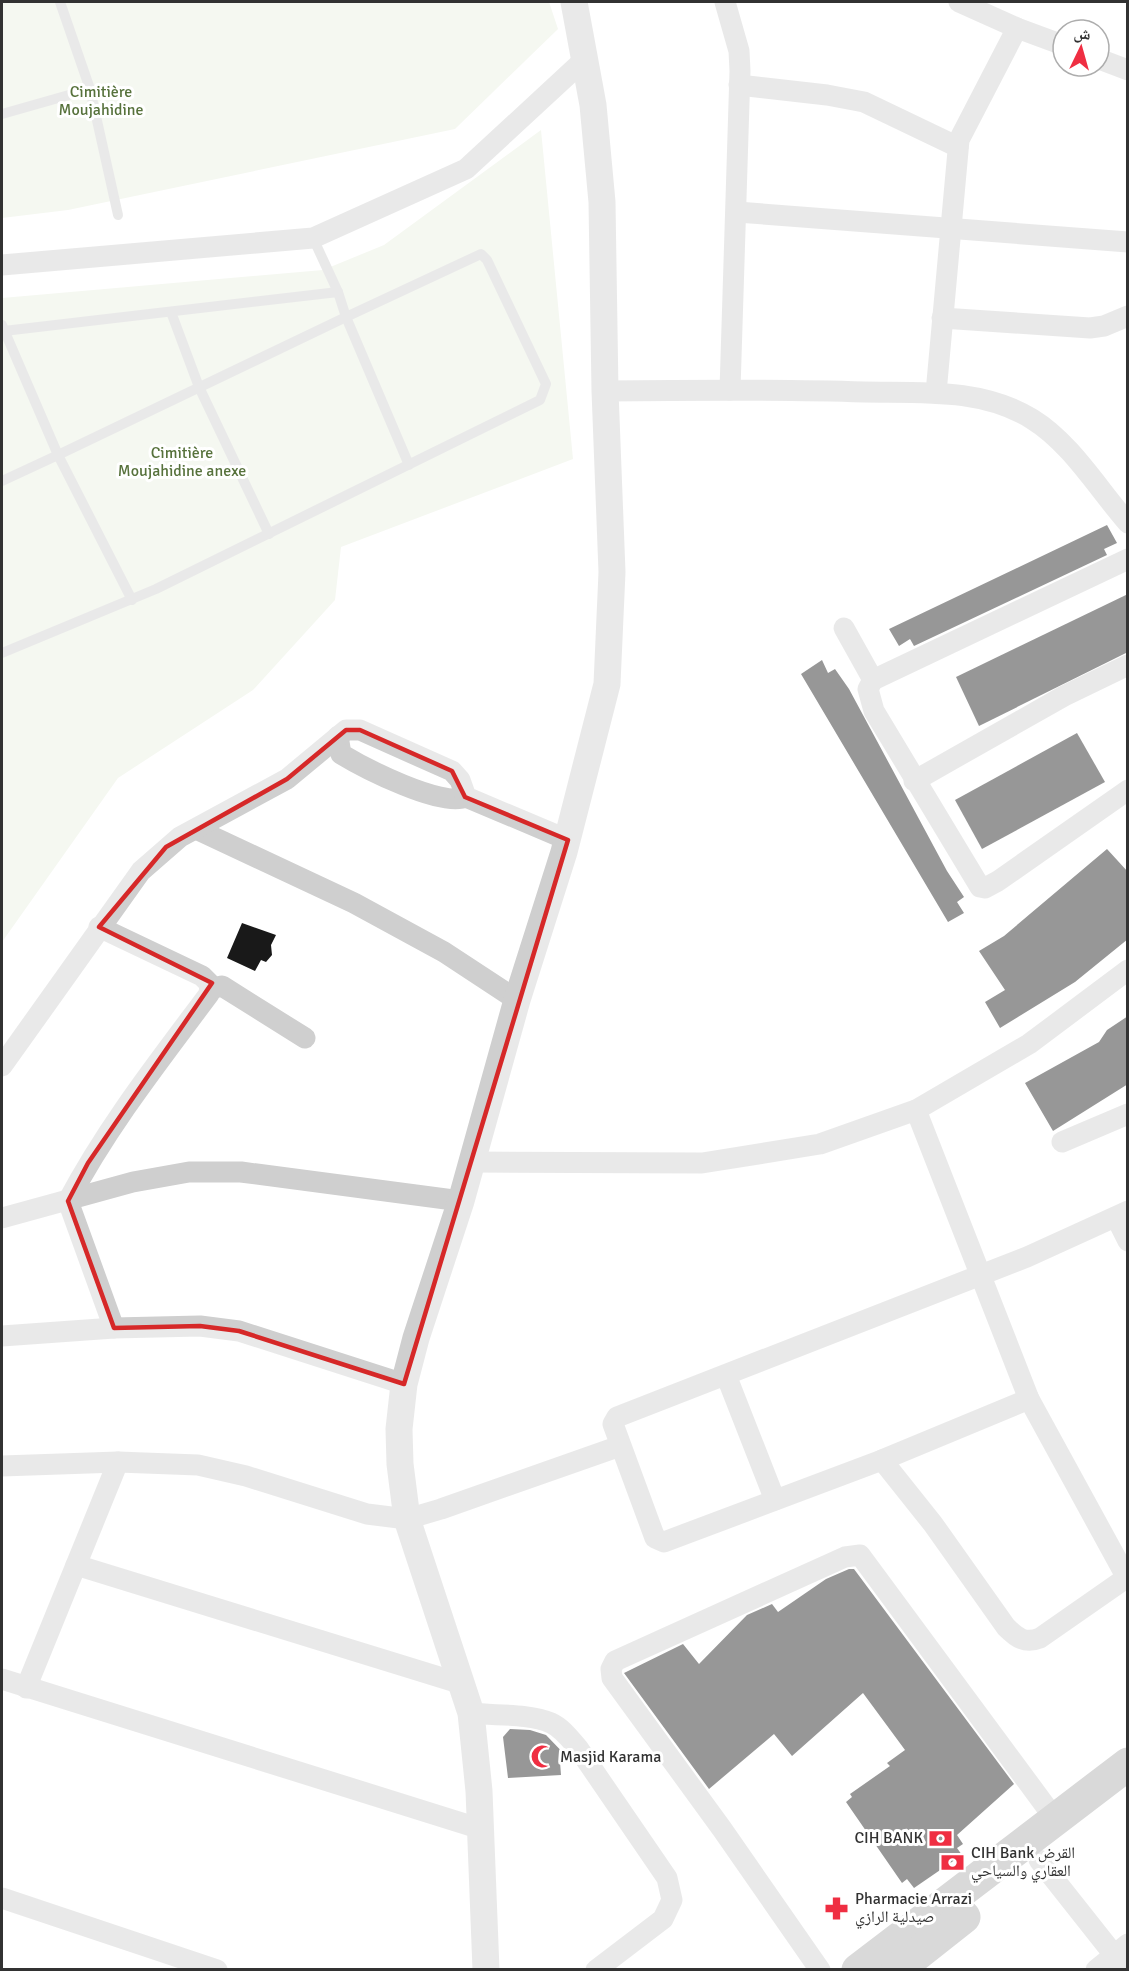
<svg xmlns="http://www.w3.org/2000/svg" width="1129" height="1971" font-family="Signika,'Noto Naskh Arabic',sans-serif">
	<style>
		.green { fill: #e9efe0 }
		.building { fill: #191919 }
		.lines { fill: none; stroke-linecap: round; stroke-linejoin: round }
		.service { stroke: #cfcfcf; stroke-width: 10 }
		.minor { stroke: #cfcfcf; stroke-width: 21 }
		.tertiary { stroke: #cfcfcf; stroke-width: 27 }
		.primary { stroke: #aaa; stroke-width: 33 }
		.marked { fill: none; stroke: #d62828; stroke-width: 4.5; stroke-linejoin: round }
		.labels { text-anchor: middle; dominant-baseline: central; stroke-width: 6; stroke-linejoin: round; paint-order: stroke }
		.park-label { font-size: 16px; fill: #57723c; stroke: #fff }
		.poi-label { font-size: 16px; fill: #323232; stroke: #fff; text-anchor: start }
	</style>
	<rect width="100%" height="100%" fill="#fff"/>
	<g class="green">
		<polygon points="2,2 549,2 558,29 455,129 68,210 2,218"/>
		<polygon points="541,130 573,459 341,547 335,600 253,690 118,778 2,942 2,298 323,270 384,245"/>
	</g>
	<g class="building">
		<polygon points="1107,525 1117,543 1104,549 1107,555 914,646 910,639 899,646 889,629"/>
		<polygon points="1128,594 1128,652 979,726 956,677"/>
		<polygon points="822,660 828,673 835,669 849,689 947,871 964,897 957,902 964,913 948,922 801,674"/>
		<polygon points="1077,733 1105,782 982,849 955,800"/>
		<polygon points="1107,849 1128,872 1128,939 1075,982 1000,1028 985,1002 1005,990 979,951 1004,936"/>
		<polygon points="242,923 276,935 271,945 272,955 266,962 261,960 255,971 227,958"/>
		<polygon points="1128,1016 1128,1084 1053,1131 1025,1083 1099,1042 1107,1030"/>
		<polygon points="849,1569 854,1569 1014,1784 957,1835 963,1844 957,1848 962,1855 914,1888 907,1879 902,1883 846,1802 852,1797 850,1794 890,1766 887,1763 905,1750 863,1693 792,1756 774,1734 709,1789 624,1673 683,1644 699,1664 747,1615 772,1604 778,1612 826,1579"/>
		<polygon points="510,1729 530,1730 546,1735 572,1762 560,1762 561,1775 508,1778 503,1737"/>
	</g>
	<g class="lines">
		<g class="service">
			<polyline points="90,89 118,215"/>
			<polyline points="2,114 90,89 60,2"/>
			<polyline points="171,312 199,387 269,534"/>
			<polyline points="2,325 58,455 346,317 338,292 313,238"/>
			<polyline points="4,331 338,292"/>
			<polyline points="2,481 58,455 132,600"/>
			<polyline points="2,653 156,589 540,400 546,384 487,260 481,254 346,317 409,465"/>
		</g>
		<g class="minor">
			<polyline points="725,2 739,51 740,71 730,390"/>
			<polyline points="959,2 1017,28 1063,45"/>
			<polyline points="1099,59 1128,70"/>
			<polyline points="739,85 827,95 864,102 958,147"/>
			<polyline points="737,212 1128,242"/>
			<polyline points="2,265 313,238 466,169 585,59"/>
			<polyline points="942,318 1090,328 1104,326 1128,316"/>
			<path d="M605 391C691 390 777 389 864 392 921 393 982 388 1032 419 1071 443 1098 489 1128 523"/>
			<polyline points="936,393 959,140 1017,28"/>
			<polyline points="1128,559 873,680 868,689 874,711 980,887 985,888 998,881 1128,790"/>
			<polyline points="844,628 873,680"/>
			<path d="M338 736 341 754C364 768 442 808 466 797"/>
			<polyline points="914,781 1064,696 1128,665"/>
			<polyline points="196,829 354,903 444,952 517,1000"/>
			<path d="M99 927 202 976 210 984 209 994C159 1061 107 1127 68 1201L114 1328"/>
			<polyline points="210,989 222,986 305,1038"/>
			<polyline points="2,1066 141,871 180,837 287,779 346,730 360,730 452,771 460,780 466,797 568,840"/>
			<polyline points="916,1110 1029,1399 1128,1580"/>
			<polyline points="1062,1142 1128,1114"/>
			<polyline points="472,1162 702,1163 820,1144 916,1110 1029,1044 1128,970"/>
			<polyline points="1116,1217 1128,1241"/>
			<polyline points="2,1218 133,1182 189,1172 241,1172 461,1201"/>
			<polyline points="2,1336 114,1328 200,1326 239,1331 404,1384"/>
			<polyline points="726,1375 775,1500"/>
			<polyline points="1029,1399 882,1460 664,1542 655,1538 613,1424 617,1417 1027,1257 1128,1211"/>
			<path d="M882 1460 933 1524 1006 1627C1017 1638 1025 1644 1040 1638L1126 1578"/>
			<polyline points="2,1466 118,1462 198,1465 246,1476 367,1514 407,1519 441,1509 620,1446"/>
			<polyline points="76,1565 462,1684"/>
			<polyline points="2,1679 481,1829"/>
			<polyline points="26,1688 118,1462"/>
			<path d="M471 1713C495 1716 528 1713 551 1723 562 1728 570 1739 578 1748L667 1878 672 1900 663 1919 596 1970"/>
			<polyline points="1039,1860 1126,1970"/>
			<polyline points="2,1898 217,1970"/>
			<polyline points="820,1970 722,1829 612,1678 611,1669 615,1661 845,1557 860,1555 1055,1819"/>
			<polyline points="1096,1970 1128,1944"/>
		</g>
		<polyline class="tertiary" points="486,1970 479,1791 471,1713 407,1519 400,1464 399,1429 404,1384 416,1338 461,1201 517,1000 564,852 607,684 612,572 605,391 602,202 593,105 574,2"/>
		<g class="primary">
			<polyline points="858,1970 1128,1764"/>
			<polyline points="897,1970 964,1917"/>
		</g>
	</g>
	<path d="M0 0H1129V1971H0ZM346 730H360L452 771 465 797 568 840 404 1384 239 1331 200 1326 114 1328 68 1201 88 1163 212 983 99 927 166 847 287 779Z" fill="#fff" fill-opacity=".55" fill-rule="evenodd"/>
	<path class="marked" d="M346 730H360L452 771 465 797 568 840 404 1384 239 1331 200 1326 114 1328 68 1201 88 1163 212 983 99 927 166 847 287 779Z"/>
	<defs>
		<symbol id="mosque-bare" viewBox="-9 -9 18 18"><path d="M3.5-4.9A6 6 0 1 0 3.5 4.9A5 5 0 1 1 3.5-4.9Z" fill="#ef2e42" stroke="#fff" stroke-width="2.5" paint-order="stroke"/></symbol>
		<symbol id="bank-bare" viewBox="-9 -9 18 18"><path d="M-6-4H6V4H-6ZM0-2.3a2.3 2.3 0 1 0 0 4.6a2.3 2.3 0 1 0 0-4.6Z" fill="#ef2e42" stroke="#fff" stroke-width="2.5" paint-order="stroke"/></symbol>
		<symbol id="pharmacy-bare" viewBox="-9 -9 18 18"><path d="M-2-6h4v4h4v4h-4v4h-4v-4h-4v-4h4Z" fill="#ef2e42" stroke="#fff" stroke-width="2.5" paint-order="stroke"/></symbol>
	</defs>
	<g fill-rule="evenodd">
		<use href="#mosque-bare" x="526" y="1740" width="33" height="33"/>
		<use href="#bank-bare" x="924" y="1822" width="33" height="33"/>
		<use href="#bank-bare" x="936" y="1846" width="33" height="33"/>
		<use href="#pharmacy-bare" x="820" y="1892" width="33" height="33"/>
	</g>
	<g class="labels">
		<g class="park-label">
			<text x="101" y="92">Cimitière<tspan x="101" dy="18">Moujahidine</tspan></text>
			<text x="182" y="453">Cimitière<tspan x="182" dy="18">Moujahidine anexe</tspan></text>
		</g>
		<g class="poi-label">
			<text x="560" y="1757">Masjid Karama</text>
			<text x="923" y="1838" text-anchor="end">CIH BANK</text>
			<text x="971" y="1853">CIH Bank القرض<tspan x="971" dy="18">العقاري والسياحي</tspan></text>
			<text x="855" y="1899">Pharmacie Arrazi<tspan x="855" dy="18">صيدلية الرازي</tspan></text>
		</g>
	</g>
	<rect width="1129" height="1971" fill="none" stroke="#323232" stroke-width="6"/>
	<g transform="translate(1081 48) rotate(5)"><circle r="28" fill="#ffffff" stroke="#adadad" stroke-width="1.5"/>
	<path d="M0-4.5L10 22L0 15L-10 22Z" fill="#ef2e42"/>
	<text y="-9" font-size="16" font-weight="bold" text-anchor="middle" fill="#323232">ش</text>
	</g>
</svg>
